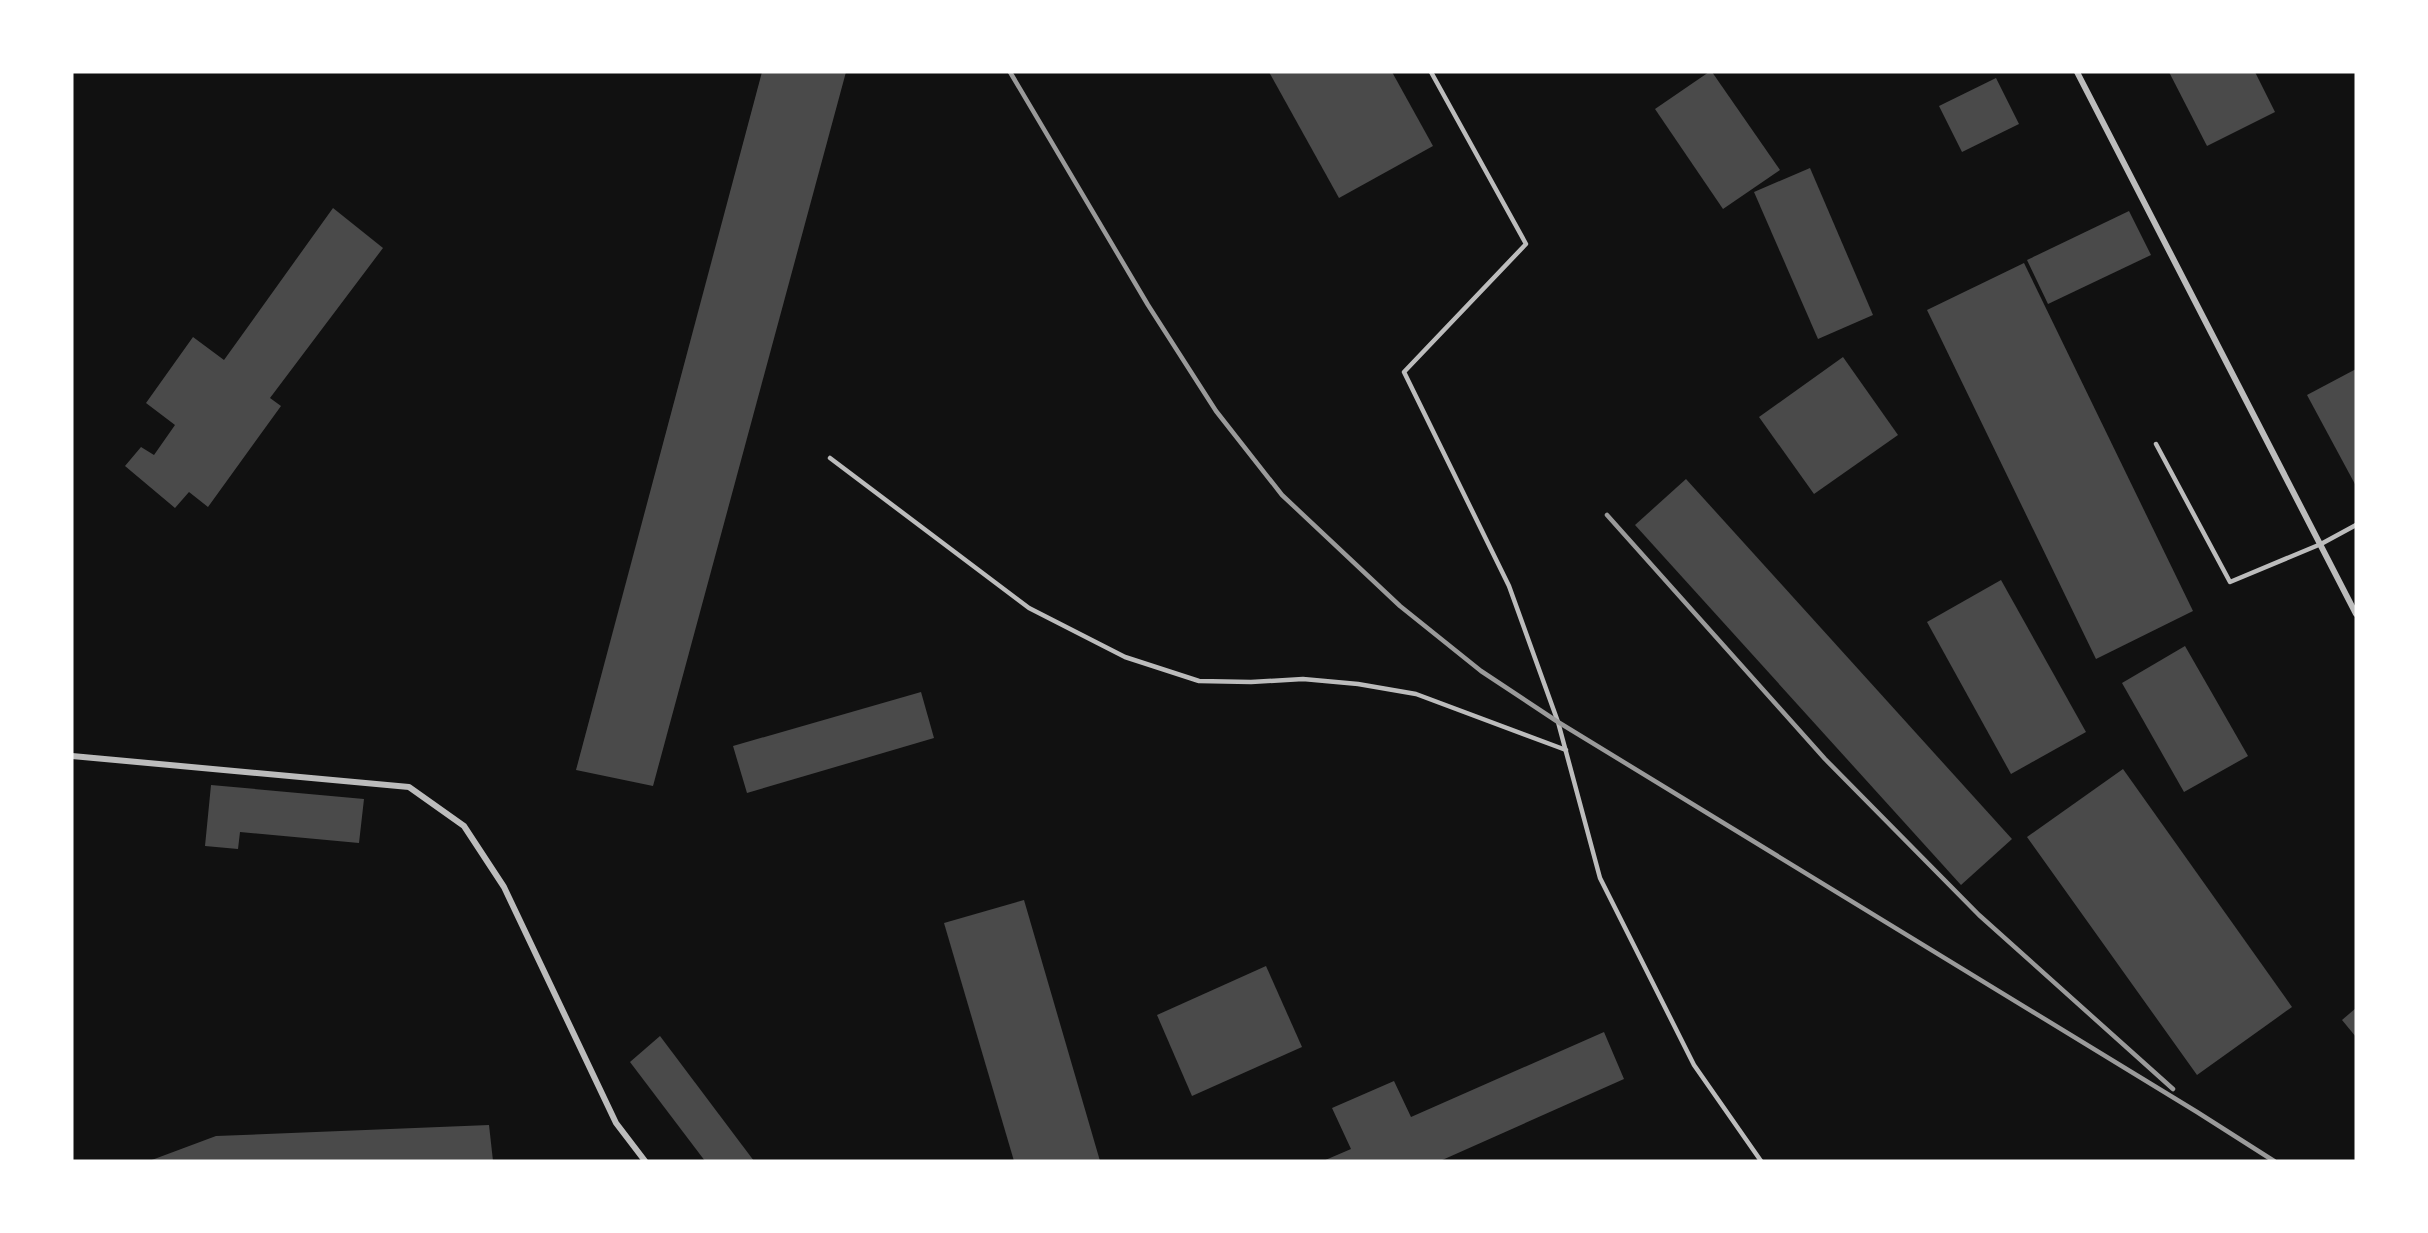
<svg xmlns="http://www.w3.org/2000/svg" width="2428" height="1233" font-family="'Alegreya Sans',sans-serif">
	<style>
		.building { fill: #4a4a4a }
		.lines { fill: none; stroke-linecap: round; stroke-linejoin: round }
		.service { stroke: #bcbcbc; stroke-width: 4.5 }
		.minor { stroke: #bcbcbc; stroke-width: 6 }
		.rail { stroke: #9a9a9a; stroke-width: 4.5 }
	</style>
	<rect width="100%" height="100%" fill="#111"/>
	<g class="building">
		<polygon points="762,72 846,72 653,786 576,770"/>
		<polygon points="1269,72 1392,72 1433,146 1339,198"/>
		<polygon points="1709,72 1712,72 1780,170 1723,209 1655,109"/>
		<polygon points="2169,72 2255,72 2275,112 2207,146"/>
		<polygon points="1996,78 2019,124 1962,152 1939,106"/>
		<polygon points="1810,168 1873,315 1818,339 1754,192"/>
		<polygon points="333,208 383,248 270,398 281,406 208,507 189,492 175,508 125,466 141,447 154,455 175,425 146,403 193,337 224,360"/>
		<polygon points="2129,211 2151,255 2048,304 2027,260"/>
		<polygon points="2024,263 2193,611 2096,659 1927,310"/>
		<polygon points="1843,357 1898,435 1814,494 1759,417"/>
		<polygon points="2356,369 2356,486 2307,395"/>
		<polygon points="1686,479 2012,839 1961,885 1635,525"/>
		<polygon points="2001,580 2086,732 2011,774 1927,622"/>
		<polygon points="2185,646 2248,756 2184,792 2122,683"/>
		<polygon points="921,692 934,738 747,793 733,746"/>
		<polygon points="2123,769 2292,1007 2197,1075 2027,837"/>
		<polygon points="211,785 364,799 359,843 240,832 238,849 205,846"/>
		<polygon points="1024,900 1100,1161 1014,1161 944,923"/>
		<polygon points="1266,966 1302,1047 1192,1096 1157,1015"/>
		<polygon points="2356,1008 2356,1037 2342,1020"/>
		<polygon points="1604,1032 1624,1079 1440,1161 1323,1161 1351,1149 1332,1108 1394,1081 1411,1117"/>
		<polygon points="660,1036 754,1161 705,1161 630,1062"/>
		<polygon points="489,1125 493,1161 149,1161 216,1136"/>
	</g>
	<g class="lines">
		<g class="service">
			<polyline points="1431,72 1526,244 1404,372 1509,586 1558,722 1600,878 1694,1065 1761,1161"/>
			<polyline points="2156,444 2230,582 2321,544 2356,525"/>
			<polyline points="830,458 1029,608 1125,657 1199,681 1251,682 1303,679 1358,684 1416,694 1566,750"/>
		</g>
		<g class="minor">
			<polyline points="2077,72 2356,614"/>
			<polyline points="72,756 409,787 464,826 504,887 616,1123 645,1161"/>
		</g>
		<g class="rail">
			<polyline points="1010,72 1148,305 1216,411 1282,495 1400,606 1481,671 1558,722 2197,1112 2274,1161"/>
			<polyline points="1607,515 1825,759 1979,915 2173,1089"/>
		</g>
	</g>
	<rect width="2428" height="1233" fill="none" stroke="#ffffff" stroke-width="147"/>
</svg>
